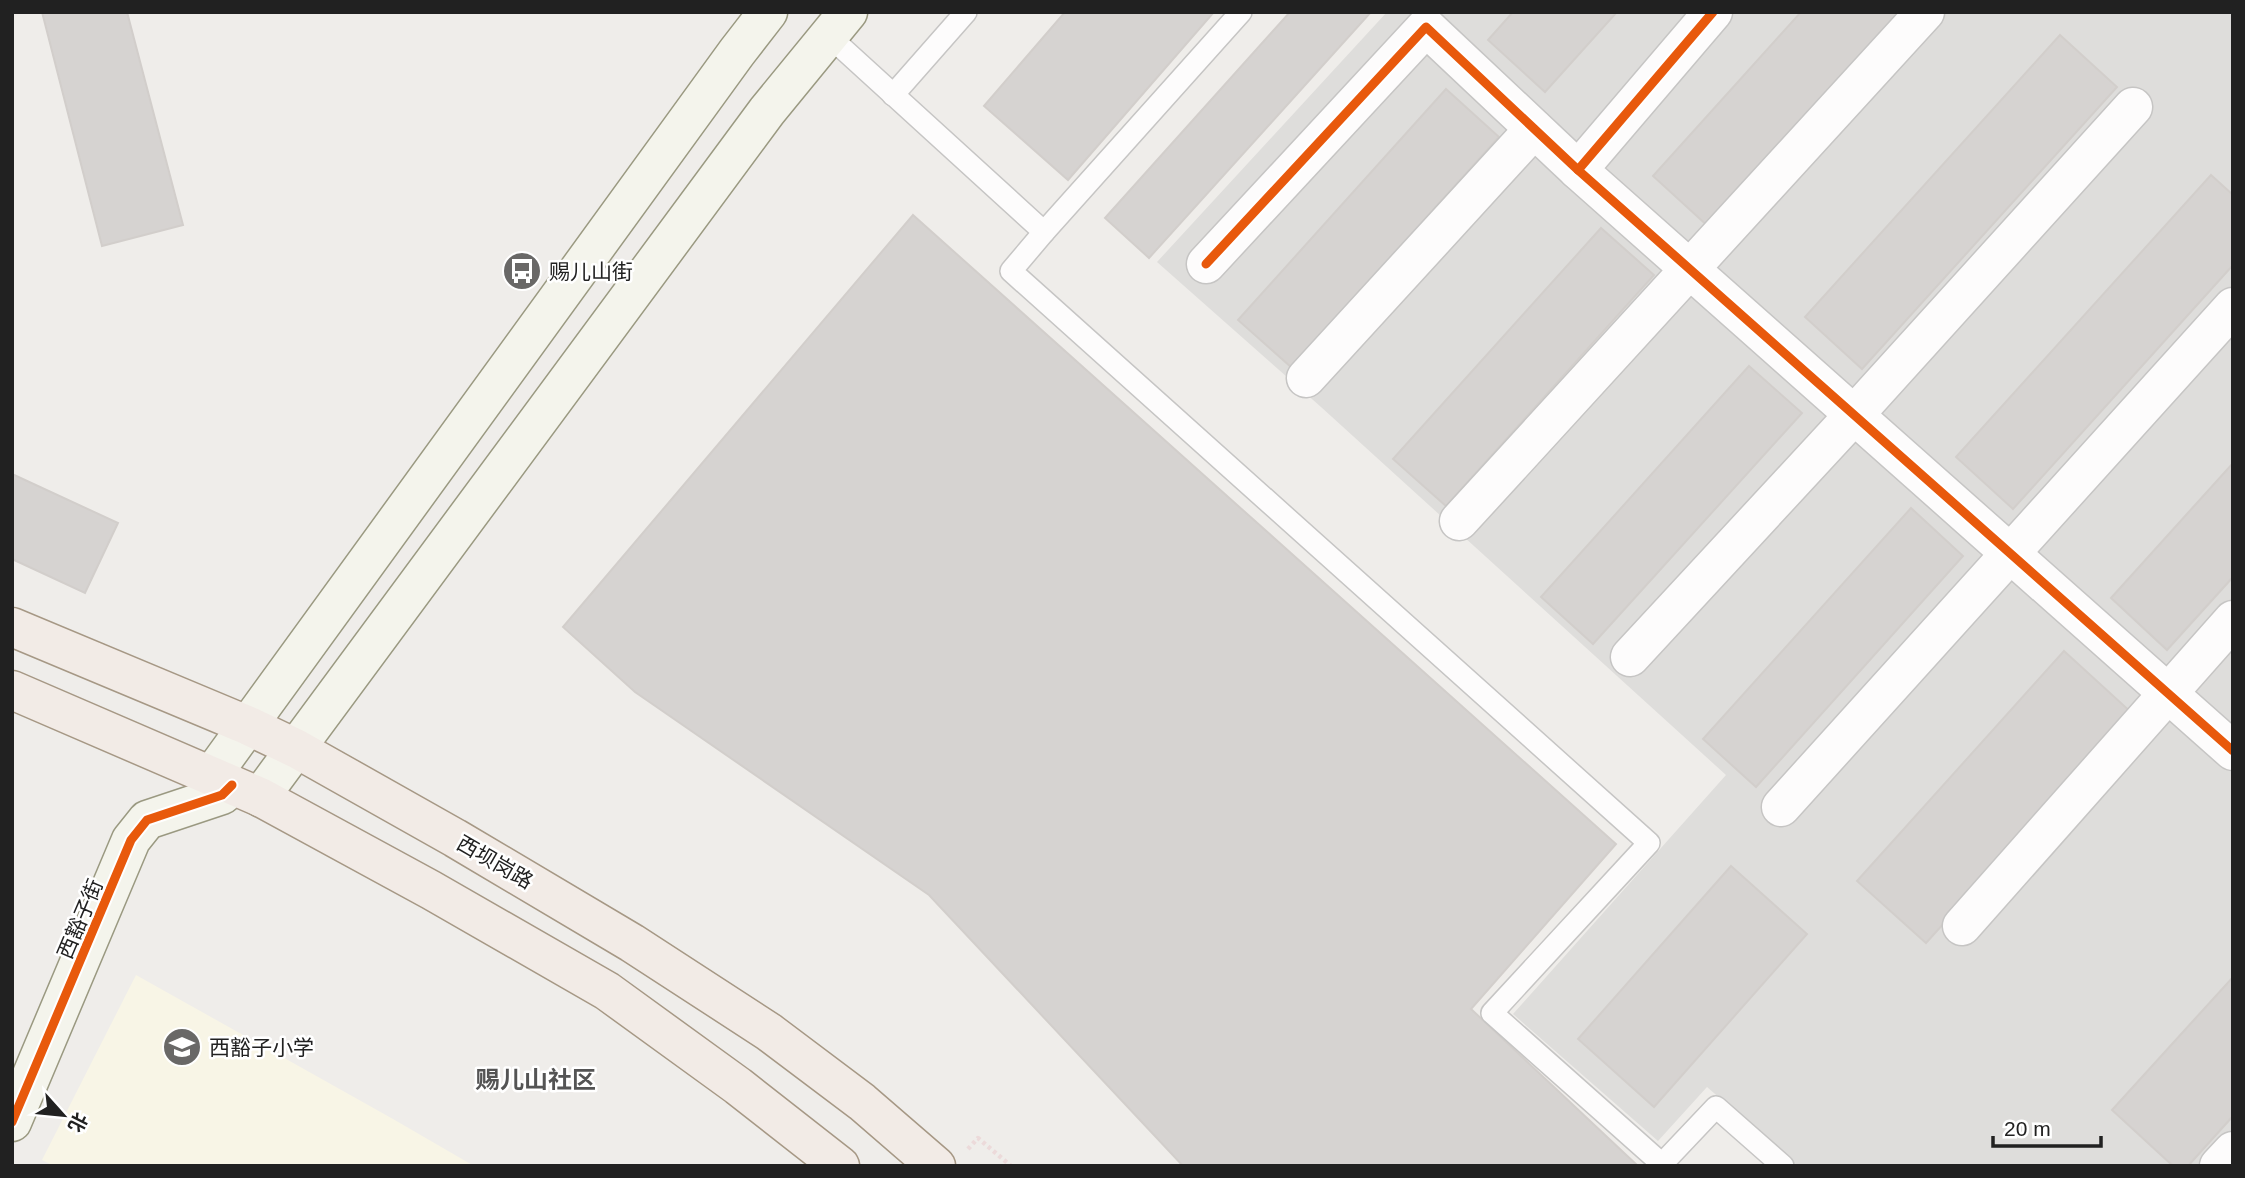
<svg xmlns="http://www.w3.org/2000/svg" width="2245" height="1178" font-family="Arial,'Noto Sans SC',sans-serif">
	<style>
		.residential { fill: #dedddb }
		.education { fill: #f8f5e6 }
		.building { fill: #d6d3d1; stroke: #d2cecb; stroke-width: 2 }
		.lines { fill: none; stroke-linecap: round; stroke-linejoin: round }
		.lane-casing { stroke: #c6c5c4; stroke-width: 24 }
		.street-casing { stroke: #c6c5c4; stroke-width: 41 }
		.secondary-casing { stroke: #9a9981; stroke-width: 41 }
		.primary-casing { stroke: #a69885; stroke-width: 41 }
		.path { stroke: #ecdada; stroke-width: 4.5; stroke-dasharray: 3.5 3.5; stroke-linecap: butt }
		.lane { stroke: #fdfcfc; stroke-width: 21 }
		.street { stroke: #fdfcfc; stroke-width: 38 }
		.secondary { stroke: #f4f4ec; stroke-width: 38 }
		.primary { stroke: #f2ebe6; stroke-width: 38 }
		.cycleway-casing { stroke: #fff; stroke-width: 13 }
		.cycleway { stroke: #e8590c; stroke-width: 9 }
		.labels { text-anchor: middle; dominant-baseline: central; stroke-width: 5; stroke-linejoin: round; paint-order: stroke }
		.poi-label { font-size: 21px; fill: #212121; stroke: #fff; text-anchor: start }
		.street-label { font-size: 21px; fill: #212121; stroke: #fff }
		.quarter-label { font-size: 24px; font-weight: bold; fill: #545454; stroke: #fff }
	</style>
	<rect width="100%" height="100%" fill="#efedea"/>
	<polygon class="residential" points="1387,12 2233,12 2233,1166 1798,1166 1707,1087 1658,1141 1513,1014 1726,775 1321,407 1157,262"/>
	<polygon class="education" points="136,975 393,1119 474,1166 54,1166 42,1160"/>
	<g class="building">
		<polygon points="42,12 127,12 183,225 102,246"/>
		<polygon points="1065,12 1214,12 1068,180 984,106"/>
		<polygon points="1290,12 1371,12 1149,258 1105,218"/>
		<polygon points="1513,12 1617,12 1545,92 1488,40"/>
		<polygon points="1801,12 1904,12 1710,228 1653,176"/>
		<polygon points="2060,35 2117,87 1862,369 1805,317"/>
		<polygon points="1446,89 1499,137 1291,367 1238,320"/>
		<polygon points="2211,175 2233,195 2233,265 2013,509 1956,457"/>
		<polygon points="913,215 1616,844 1471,1009 1638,1166 1183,1166 929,895 635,692 563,627"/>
		<polygon points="1601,228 1654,275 1446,506 1393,459"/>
		<polygon points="1749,366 1802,413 1593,644 1541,597"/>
		<polygon points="2233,463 2233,577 2167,650 2111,598"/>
		<polygon points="12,474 118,523 85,593 12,559"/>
		<polygon points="1911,508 1963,556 1756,787 1703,739"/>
		<polygon points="2064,651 2133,714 1926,943 1857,881"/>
		<polygon points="1731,866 1807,934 1654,1107 1578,1039"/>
		<polygon points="2233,977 2233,1116 2188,1166 2173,1166 2112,1110"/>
	</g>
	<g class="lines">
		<defs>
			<g id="lane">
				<polyline points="829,36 1044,232 1011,271 1649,843 1492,1013 1662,1164 1716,1107 1783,1166"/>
				<polyline points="893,95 966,12"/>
				<polyline points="1044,232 1241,12"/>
			</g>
			<g id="street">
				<polyline points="1713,12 1578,170 2233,751"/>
				<polyline points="1206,264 1426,27 1578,170"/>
				<polyline points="1306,378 1534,129"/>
				<polyline points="1459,521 1925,12"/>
				<polyline points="1630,657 1854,415 2133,107"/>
				<polyline points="1781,807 2233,307"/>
				<polyline points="1962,926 2233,620"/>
				<polyline points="2219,1166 2233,1151"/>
			</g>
			<g id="secondary">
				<polyline points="212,775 737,52 768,12"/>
				<polyline points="260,797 767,111 848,12"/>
				<polyline points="12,1122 131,840 147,820 222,795 232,785"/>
			</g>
			<g id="primary">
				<polyline points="12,627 249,726 297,749 455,838 632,943 769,1032 862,1102 936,1166"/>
				<polyline points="12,690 260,797 431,890 607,991 738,1086 840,1166"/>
			</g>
		</defs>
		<use href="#lane" class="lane-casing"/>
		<use href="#street" class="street-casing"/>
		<use href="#secondary" class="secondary-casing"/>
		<use href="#primary" class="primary-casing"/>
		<polyline class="path" points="968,1149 978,1138 1011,1166"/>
		<use href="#lane" class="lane"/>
		<use href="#street" class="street"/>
		<use href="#secondary" class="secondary"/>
		<use href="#primary" class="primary"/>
		<defs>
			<g id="cycleway">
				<polyline points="1713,12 1578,170 2233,751"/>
				<polyline points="1206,264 1426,27 1578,170"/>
				<polyline points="12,1122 131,840 147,820 222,795 232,785"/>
			</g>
		</defs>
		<use href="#cycleway" class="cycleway-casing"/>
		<use href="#cycleway" class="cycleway"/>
	</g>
	<defs>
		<symbol id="bus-disc" viewBox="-11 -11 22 22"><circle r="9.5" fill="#696867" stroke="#fff"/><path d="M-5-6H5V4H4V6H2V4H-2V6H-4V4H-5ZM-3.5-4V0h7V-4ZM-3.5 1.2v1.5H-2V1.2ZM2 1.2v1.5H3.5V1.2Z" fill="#fff"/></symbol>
		<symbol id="school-disc" viewBox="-11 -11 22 22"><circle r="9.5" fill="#696867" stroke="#fff"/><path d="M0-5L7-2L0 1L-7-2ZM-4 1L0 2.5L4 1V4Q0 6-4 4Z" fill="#fff"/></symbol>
	</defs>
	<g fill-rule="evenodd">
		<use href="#bus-disc" x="500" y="249" width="44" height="44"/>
		<use href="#school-disc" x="160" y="1025" width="44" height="44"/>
	</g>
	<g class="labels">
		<g class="poi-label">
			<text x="549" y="271">赐儿山街</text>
			<text x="209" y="1047">西豁子小学</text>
		</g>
		<g class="street-label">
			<text transform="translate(495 862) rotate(30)">西坝岗路</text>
			<text transform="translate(80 919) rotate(-67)">西豁子街</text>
		</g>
		<g class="quarter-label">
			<text x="536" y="1079">赐儿山社区</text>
		</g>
	</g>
	<rect width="2245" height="1178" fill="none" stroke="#212121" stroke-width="28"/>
	<g transform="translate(63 1115) rotate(117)" stroke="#ffffff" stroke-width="5" paint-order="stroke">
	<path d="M0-5L12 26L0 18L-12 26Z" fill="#212121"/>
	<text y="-10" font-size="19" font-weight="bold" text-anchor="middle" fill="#212121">北</text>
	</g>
	<path d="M1993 1136v10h108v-10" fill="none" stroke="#212121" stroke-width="3.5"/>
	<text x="2004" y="1136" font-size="21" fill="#212121" stroke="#ffffff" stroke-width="5" paint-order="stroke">20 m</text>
</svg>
